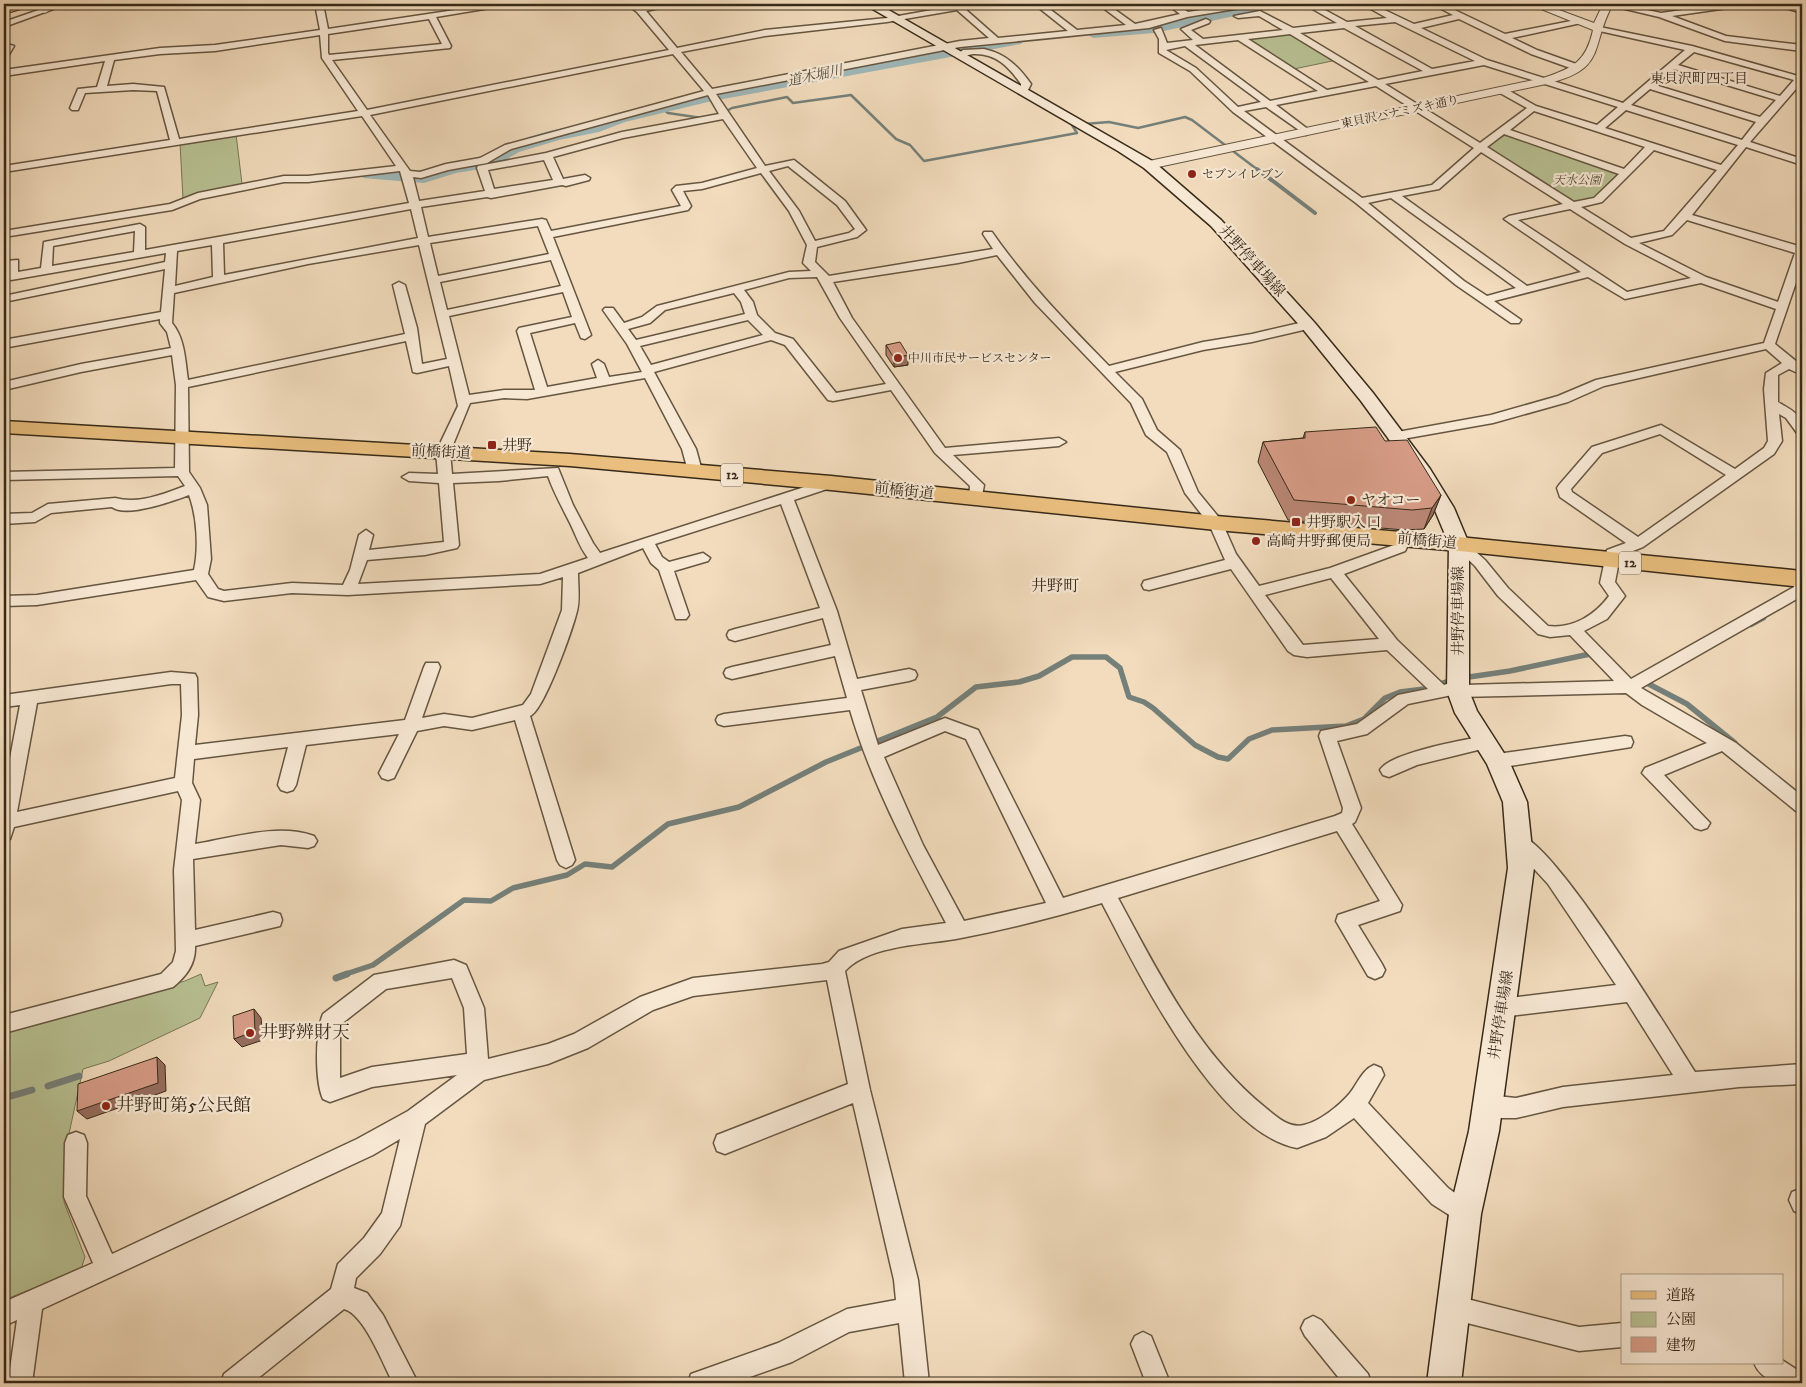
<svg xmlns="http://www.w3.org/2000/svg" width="1806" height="1387" font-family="'IM FELL DW Pica','Noto Serif JP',serif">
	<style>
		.green { fill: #b8c193; stroke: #787656 }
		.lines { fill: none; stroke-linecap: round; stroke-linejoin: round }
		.stream-far4 { stroke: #75807a; stroke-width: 2.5 }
		.stream-far3 { stroke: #75807a; stroke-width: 4 }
		.stream-far2 { stroke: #75807a; stroke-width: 4.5 }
		.stream-far1 { stroke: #75807a; stroke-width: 5.5 }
		.stream { stroke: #75807a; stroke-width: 7 }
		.river { fill: #9fb9bb; fill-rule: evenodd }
		.minor-casing { stroke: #665641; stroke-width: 3 }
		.tertiary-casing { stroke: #665641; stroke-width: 2 }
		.secondary-casing { stroke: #372a18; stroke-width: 3 }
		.primary-casing { stroke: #372a18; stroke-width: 3 }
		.motorway-casing { stroke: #372a18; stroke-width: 2 }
		.minor { fill: #f7e8d4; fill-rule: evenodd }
		.tertiary { fill: #f7e8d4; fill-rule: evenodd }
		.secondary { fill: #f7e8d4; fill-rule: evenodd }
		.primary { fill: #e9be7e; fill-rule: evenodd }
		.motorway { fill: #e9be7e; fill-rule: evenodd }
		.wall { fill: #b98674; stroke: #372a18 }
		.shaded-wall { fill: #966d5e; stroke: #372a18 }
		.building { fill: #d79c87; stroke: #372a18 }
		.poi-dot { fill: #8f2418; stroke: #f7e8d4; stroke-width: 2 }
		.labels { text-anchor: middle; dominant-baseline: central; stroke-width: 4.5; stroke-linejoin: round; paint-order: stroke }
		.far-street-label { font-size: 12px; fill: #372a18; stroke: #f7e8d4 }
		.far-poi-label { font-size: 12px; fill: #372a18; stroke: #f7e8d4; text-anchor: start }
		.far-park-label { font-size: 12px; font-style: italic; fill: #575037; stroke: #f7e8d4 }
		.far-water-label { font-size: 14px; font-style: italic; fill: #514e41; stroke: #f7e8d4 }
		.far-neighbourhood-label { font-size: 14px; fill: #372a18; stroke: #f7e8d4 }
		.shield { fill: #f7e8d4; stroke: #716350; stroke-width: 1 }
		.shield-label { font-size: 14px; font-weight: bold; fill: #372a18 }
		.street-label { font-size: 15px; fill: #372a18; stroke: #f7e8d4 }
		.poi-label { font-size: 15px; fill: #372a18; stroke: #f7e8d4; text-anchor: start }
		.neighbourhood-label { font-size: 16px; fill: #372a18; stroke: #f7e8d4 }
		.near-poi-label { font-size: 18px; fill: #372a18; stroke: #f7e8d4; text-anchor: start }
	</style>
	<rect width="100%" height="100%" fill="#f2dcbd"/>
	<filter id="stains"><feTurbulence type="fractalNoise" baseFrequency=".004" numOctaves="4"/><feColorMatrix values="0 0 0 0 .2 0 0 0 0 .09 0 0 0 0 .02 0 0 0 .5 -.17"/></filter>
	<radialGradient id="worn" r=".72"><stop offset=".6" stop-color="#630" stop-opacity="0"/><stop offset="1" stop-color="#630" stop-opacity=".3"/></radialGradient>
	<g class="green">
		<polygon points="1174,4 1248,4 1190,13"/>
		<polygon points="1288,33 1292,34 1337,60 1294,69 1246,39"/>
		<path d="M236 134 242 184C222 191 201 189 183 199L180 143Z"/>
		<polygon points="1505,135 1615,171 1618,174 1592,199 1575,202 1488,148 1487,146"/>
		<polygon points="201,974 205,986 218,982 200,1018 109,1061 83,1069 67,1143 64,1202 85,1257 81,1269 4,1300 4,1033 185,981"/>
	</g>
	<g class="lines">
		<g class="stream-far4">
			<polyline points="662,108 668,113 702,118"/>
			<polyline points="723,113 732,108 787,97 793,103 851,95 896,139 910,145 924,161 1077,133 1072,125 1109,122 1138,128 1185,117 1192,120 1258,170"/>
		</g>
		<polyline class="stream-far3" points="1257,169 1315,213"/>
		<polyline class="stream-far2" points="1751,625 1764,618"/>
		<g class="stream-far1">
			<polyline points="1462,678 1510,671 1590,654 1593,657"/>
			<polyline points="1643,681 1687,704 1735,743"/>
			<polyline points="343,975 373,965 464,900 491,901 513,888 567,875 585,864 612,867 668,824 739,807 826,762 937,717 976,687 1019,682 1039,676 1072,657 1106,657 1120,668 1129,697 1144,702 1153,708 1195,745 1218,757 1228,759 1249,739 1272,730 1346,726 1364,719 1385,698 1400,692 1424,689 1452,680"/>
		</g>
		<g class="stream">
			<polyline points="336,978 347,974"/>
			<polyline points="48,1086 79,1076"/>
			<polyline points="4,1098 32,1090"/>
		</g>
		<g class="river">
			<polygon points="1247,4 1276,4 1268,9 1154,33 1093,38 1085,33 1093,28 1154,23"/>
			<polygon points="1015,36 1023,41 1021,44 712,101 625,122 599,132 559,140 519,152 493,167 456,173 424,183 363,178 360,174 363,170 386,167 423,171 453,162 481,158 505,144 549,131 589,123 613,114 712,91 964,43"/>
		</g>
		<defs>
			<g id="minor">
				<polygon points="56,4 67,4 4,27 4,22"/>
				<path d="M315 4H323L328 29 495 4H514L436 17 451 46 450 48 332 60 367 110 669 50 637 12 627 4H636L641 7 678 4 646 11 677 48 765 30 887 18 966 4H982L965 9 998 38 1068 31 1034 4H1043L1077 30 1126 25 1098 4H1107L1135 24 1180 14 1167 4H1176L1188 12 1240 4H1257L1253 6 1187 17 1149 28 960 47 716 94 765 166 794 160 845 201 866 230 857 237 817 247 815 262 829 276 993 249 983 234 984 232H992C1026 281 1067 323 1109 366L1203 342 1252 334 1308 321 1312 322V328L1252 342 1203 350 1115 372 1142 399 1157 430 1180 450 1198 492 1221 520 1236 554 1259 586 1330 568 1394 545 1399 536H1409L1411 539 1405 551 1344 574 1397 640 1444 685 1457 680 1464 685 1614 681 1570 635 1550 637 1538 634 1498 596 1475 566 1452 544 1454 541H1464L1485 560 1508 588 1548 626C1573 629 1595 615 1609 596L1600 583 1607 550 1626 543 1560 497 1557 488 1559 485 1592 447 1661 425 1735 469 1764 448 1768 441 1764 389 1766 373 1782 363 1766 349 1604 386 1568 402 1493 423 1397 440 1390 436 1392 433 1491 415 1558 396 1596 380 1764 343 1776 309 1701 283 1625 299 1588 277 1494 301 1521 320 1519 323H1511L1456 285 1356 203 1233 112 1190 71 1159 53V39L1154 30 1161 28 1167 43 1193 40 1181 29 1206 19 1210 21 1209 23 1191 30 1203 39 1283 30 1259 16 1238 18 1234 16 1260 11 1293 28 1337 23 1304 4H1314L1347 22 1387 18 1362 4H1372L1414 24 1453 15 1432 4H1442L1505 34 1581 19V23L1512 38 1537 50 1579 65 1580 67 1576 70 1531 54 1459 19 1421 28 1487 60 1623 103 1685 50 1595 30V26L1692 46 1798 76 1802 74V82L1750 142 1802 159V165L1746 147 1692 215 1802 247V265L1775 344 1802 366V375L1789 369 1778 375V402C1794 412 1802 413 1802 434L1797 433 1786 418 1779 414 1782 441 1774 454 1643 547 1620 556 1615 582 1625 596 1607 619 1584 631 1631 679 1794 587 1797 572 1802 571V596L1641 688 1736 743 1802 796V813L1796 811 1722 751 1664 775 1710 823 1707 828 1701 830 1695 828 1642 773 1645 768 1707 743 1642 705 1626 693 1458 697 1452 695 1408 704 1367 734 1337 741 1361 808 1355 822 1352 824 1402 905 1400 911 1358 925 1382 964 1385 970 1382 976 1375 979 1368 976 1336 921 1338 915 1380 901 1337 831 1118 898C1159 974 1199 1055 1267 1109 1277 1117 1290 1129 1304 1125 1320 1121 1339 1106 1350 1093 1358 1083 1362 1070 1374 1065L1381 1068 1384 1075 1368 1103 1448 1188 1473 1206 1476 1214 1473 1222 1465 1225 1432 1204 1354 1118 1326 1137 1297 1148C1216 1133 1137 970 1102 903 1055 917 1008 929 961 938 927 945 870 944 845 971L870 1090 918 1280 929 1383H905L899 1323 849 1332 792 1362 733 1383H688L691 1374 778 1343 847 1309 896 1300 894 1280 853 1103 725 1154 717 1151 714 1143 717 1135 848 1084 827 980 693 996 653 1010 588 1048 548 1064 484 1080 425 1124 400 1226 380 1254 356 1278 354 1288 367 1293 383 1315 418 1383H393C383 1364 364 1314 344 1309L252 1383H221L224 1374 331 1289 338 1264 364 1238 382 1213 400 1139 373 1155 42 1309 32 1383H8L17 1320 4 1326V1302L93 1263 64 1197 65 1143 68 1135 76 1132 84 1135 87 1143 86 1196 112 1254 357 1139 408 1111 457 1075 372 1087 330 1102 323 1099C315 1082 315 1032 323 1014L374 975 454 960 466 965 484 1008 488 1059 548 1044 574 1034 640 997 693 978 822 964 829 962 839 951 902 929 946 923C910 855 872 785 850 710L724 726 718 724 716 720 718 716 724 714 847 698 835 656 732 679 726 677 724 673 726 669 732 667 831 645 823 618 735 641 729 639 727 635 729 631 735 629 820 608 781 504 655 544 662 557 669 562 703 553 710 558 708 561 674 571 689 615 686 619H676L659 570 651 563 643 548 578 573C578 585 580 600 577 611 573 628 544 711 530 716L575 860 572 865 566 868 560 865 557 860 515 720 472 730 444 726 417 731 394 778 388 780 382 778 379 773 399 734 306 745 296 785 293 790 287 792 281 790 278 785 288 747 194 759 192 783 200 800 195 844C232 838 278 823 314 836L317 841 314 846 308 848 281 845 193 859 195 930 273 912 280 914 282 920 280 926 195 946C196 963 186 977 173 987L4 1033V1015L161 974 173 962 176 951 174 870 182 800 178 791 14 827 10 839 4 841V790L20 705 4 707V695L171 672 195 674 197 678 198 715 195 745 405 720 424 667 426 663H438L440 667 422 718 444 714 472 718 523 705 531 694 562 610 563 577 540 584 348 595 292 593 224 601 208 597 196 580 37 605 4 606V596L37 595 194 570C199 548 197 516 189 495 173 501 126 518 112 507L51 513 35 522 4 524V514L32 513 48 504 115 498C138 504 162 495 185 486L178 476 4 480V472L175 468 176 385 172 355 81 372 4 390V382L81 364 171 348 167 332 160 323V319L9 347 4 344 5 340 9 339 161 312 165 269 4 302V296L165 262 166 253 11 280 5 277 7 267H4V261L18 260V272L41 268 44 242 140 224 145 227V250L409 203 400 171 308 182H284L200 199 172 210 4 237V231L170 204 198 193 284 176H308L396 166 362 116 4 172V166L170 140 157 91 133 90 85 93 78 110H72L70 108 78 89 97 87 105 61 4 76V70L160 48 215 45 320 30ZM957 10 989 38 960 41 712 89 681 52 765 36 887 22ZM429 19 442 44 329 55 328 53V34ZM1395 22 1475 61 1432 69 1355 26ZM1344 28 1423 71 1378 80 1300 33ZM1290 34 1369 82 1327 90 1248 39ZM320 35 322 58 358 111 179 139 164 87 133 84 107 86 114 60 160 54 215 51ZM1238 40 1318 91 1270 101 1195 45ZM1185 46 1261 102 1238 107 1196 68 1166 50ZM1694 52 1794 80 1780 96 1678 65ZM673 54 704 91 505 145 480 158 446 164 420 172 410 171 370 115ZM1484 65 1618 107 1597 125 1536 106 1506 89H1500V93L1527 108 1480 143 1385 84ZM1674 69 1776 100 1760 117 1655 85ZM1376 86 1474 148 1432 185 1362 198 1244 111 1266 107 1306 135 1311 132 1309 130 1276 105ZM1650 89 1756 122 1742 140 1631 105ZM708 95 719 114 622 132 546 153 478 166 477 168 485 191 419 201 413 177 421 178 448 170 487 163 511 149ZM1626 110 1738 145 1721 165 1605 128ZM1534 111 1645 147 1624 169 1510 130ZM723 119 757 168 702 183 676 186 672 190 681 206 551 231 546 220 542 219 428 237 421 207 487 197 491 198 562 185 566 186 589 180 590 178 585 175 563 179 553 157 623 138ZM1504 134 1619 174 1594 198 1574 202 1487 147ZM1654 150 1717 170 1664 231 1631 238 1581 207 1602 202ZM1481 152 1563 204 1509 216 1504 219 1581 272 1527 286 1402 196 1439 189ZM544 160 553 180 494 189 488 170ZM788 166 837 205 855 229 849 233 815 241 799 211 769 171ZM761 173 789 211 807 245 803 263 811 271 789 272 657 306 642 317 624 323 613 308H605L603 310 627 344 642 372 609 377 604 364 598 360 592 364 597 378 547 387 530 333 575 323 581 338 585 339 591 335 553 237 688 210 691 206 683 191 702 189ZM1391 198 1516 288 1487 296 1464 281 1368 203ZM411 209 418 238 224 275 223 243ZM1570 209 1625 244 1691 278 1627 292 1518 220ZM1687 220 1795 253 1778 302 1706 277 1639 243 1672 235ZM538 226 549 254 438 276 430 243ZM135 231 134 252 52 266 53 246ZM212 245 213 277 175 286 177 251ZM419 245 447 359 422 364 417 328 405 285 399 282 393 285 405 334 188 380C185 360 185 339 172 323L174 293 308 264ZM997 255 1035 303 1131 403 1146 435 1167 452 1185 493 1209 524 1225 560 1144 581 1142 585 1144 589 1149 590 1231 569 1288 651 1294 655 1307 657 1387 650 1428 689 1398 695 1357 724 1321 731 1319 736 1343 808 1342 813 1335 816 1063 898 978 730 945 718 878 745 861 690 909 681 915 679 917 675 915 671 909 669 857 679 837 611 794 500 836 486 838 483 836 480H826L600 553 593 543 573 505 558 468 452 474 450 452 470 403 504 398 527 399 645 378 682 449 688 471 695 475 700 474 702 471 696 449 654 372 771 340 785 345 828 400 833 401 891 390 935 453 970 486 969 498 971 501H981L984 485 953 455 1059 446 1066 442 1059 438 945 448 852 318 833 282 958 263ZM551 260 561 286 447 310 440 282ZM817 277 840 318 886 384 836 393 793 339 775 333 757 315 753 302 744 290 789 278ZM563 292 572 317 519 328 517 331 535 390H504L469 395 449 316ZM734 293 741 302 745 314 636 340 628 329 650 323 665 310ZM748 320 763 335 651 365 640 346ZM406 341 413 372 417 373 449 366 458 406 436 452 438 474 409 473 402 477 409 481 439 483 444 542 369 550 373 535 366 530 359 535 350 570 343 585 292 583 224 591 218 589 208 574 211 559 207 505 200 488 189 472 188 387ZM1660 434 1726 475 1638 537 1572 492 1571 489 1602 453ZM548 476C554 493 562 507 570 523 576 535 579 546 588 558L540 574 358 584 367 560 425 555 457 548 459 545 453 483 499 481ZM1331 578 1379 639 1303 645 1265 595ZM171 684H181L182 715 175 778 17 812 37 703ZM945 731 966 739 1046 903 964 921 923 845 884 757ZM452 978 464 1008 467 1054 372 1067 340 1078V1025L386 989Z"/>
				<polygon points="1604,4 1619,4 1661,13 1726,4 1746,4 1742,6 1672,16 1726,36 1802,45 1802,51 1725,41 1659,17"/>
				<polygon points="1772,4 1784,4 1802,9 1802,13"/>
				<polygon points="7,44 14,46 7,58 4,59 4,49"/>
				<path d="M984 49C1006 54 1018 66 1031 84L1027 92H1021V84C1009 67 996 53 973 54 967 55 963 57 959 53L963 50Z"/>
				<path d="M1484 736 1490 737 1492 742 1490 747 1417 765 1389 777 1383 775 1380 770C1389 753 1464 740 1484 736Z"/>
				<polygon points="1625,736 1631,737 1633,742 1631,747 1625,748 1497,768 1491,766 1488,761 1491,756 1497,754"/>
				<path d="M1520 835C1558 847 1668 1030 1695 1072L1802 1064V1084L1739 1087 1563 1107 1516 1118H1497L1480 1112 1476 1105 1480 1098 1487 1095 1516 1098 1563 1087 1673 1075 1627 1002 1501 1017 1494 1014 1491 1008 1494 1002 1501 999 1616 985 1548 884 1514 847 1511 842 1514 837Z"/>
				<polygon points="1800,1189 1802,1190 1802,1214 1794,1211 1789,1200 1792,1192"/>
				<polygon points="1455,1296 1579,1327 1622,1323 1622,1347 1579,1351 1455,1320 1447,1316 1443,1308 1447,1300"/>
				<polygon points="1313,1316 1321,1320 1368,1374 1371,1383 1343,1383 1305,1336 1301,1328 1305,1320"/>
				<polygon points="1143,1332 1151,1336 1170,1383 1146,1383 1131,1344 1135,1336"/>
				<path d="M1782 1360 1802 1373V1383C1783 1383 1763 1384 1754 1363H1782Z"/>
			</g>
			<g id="tertiary">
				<polygon points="30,4 39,4 50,10 45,13 30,7"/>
				<path d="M1529 4H1543L1594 23 1603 4H1613C1589 47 1609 69 1546 84L1149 169 1143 165 1149 161 1543 78C1573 68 1586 62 1593 30Z"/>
			</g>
			<polygon id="secondary" points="864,4 878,4 1154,162 1221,220 1314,322 1373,393 1430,469 1454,508 1469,544 1469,691 1477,711 1509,761 1527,802 1534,868 1499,1131 1481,1214 1461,1383 1427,1383 1449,1214 1469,1131 1508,868 1503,802 1487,764 1455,713 1447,691 1449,544 1434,508 1415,475 1361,401 1302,328 1211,226 1144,168 1118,151"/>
			<polygon id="primary" points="4,421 570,454 831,476 1216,516 1459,537 1802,571 1802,587 1459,551 1216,530 831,490 570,466 4,433"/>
			<polygon id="motorway" points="9,4 29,4 27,7 4,14 4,6"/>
		</defs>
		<use href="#minor" class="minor-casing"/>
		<use href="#tertiary" class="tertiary-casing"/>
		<use href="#secondary" class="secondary-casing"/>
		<use href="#primary" class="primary-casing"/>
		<use href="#motorway" class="motorway-casing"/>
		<use href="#minor" class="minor"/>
		<use href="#tertiary" class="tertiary"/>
		<use href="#secondary" class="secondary"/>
		<use href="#primary" class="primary"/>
		<use href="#motorway" class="motorway"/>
	</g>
	<g class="wall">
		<polygon points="886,345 908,365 894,367 886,355"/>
		<polygon points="1305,432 1441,495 1433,515 1424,529 1404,530 1288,520 1258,462 1263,442 1303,438"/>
	</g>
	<g class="shaded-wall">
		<polygon points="908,355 908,365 894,367 894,358"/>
		<polygon points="1441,495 1433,515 1424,529 1432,508"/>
		<polygon points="254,1009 261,1018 263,1040 242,1047 234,1039"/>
		<polygon points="157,1057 165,1065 166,1091 87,1119 77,1111"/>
	</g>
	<g class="building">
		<polygon points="900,342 908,355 894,358 886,345"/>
		<polygon points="1376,427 1385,441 1407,440 1441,495 1432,508 1412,510 1294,500 1263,442 1305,438 1305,432"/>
		<polygon points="254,1009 255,1031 234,1039 233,1016"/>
		<polygon points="157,1057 158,1083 77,1111 78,1084"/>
	</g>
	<g class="poi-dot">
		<circle cx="1192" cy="174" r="5"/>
		<circle cx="898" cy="358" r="5"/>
		<rect x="487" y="440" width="10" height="10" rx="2.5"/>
		<circle cx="1351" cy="500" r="5"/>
		<rect x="1291" y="517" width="10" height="10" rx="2.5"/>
		<circle cx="1256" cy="541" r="5"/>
		<circle cx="250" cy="1033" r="5"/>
		<circle cx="106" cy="1106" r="5"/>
	</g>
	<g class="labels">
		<g class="far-street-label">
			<text transform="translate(1400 112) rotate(-12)">東貝沢ハナミズキ通り</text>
		</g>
		<g class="far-poi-label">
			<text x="1202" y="174">セブンイレブン</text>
			<text x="908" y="358">中川市民サービスセンター</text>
		</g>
		<g class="far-park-label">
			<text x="1577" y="180">天水公園</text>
		</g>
		<g class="far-water-label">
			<text transform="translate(815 76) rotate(-12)">道木堀川</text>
		</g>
		<g class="far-neighbourhood-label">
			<text x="1699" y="79">東貝沢町四丁目</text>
		</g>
		<g class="shield">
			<rect x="721" y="463.5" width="22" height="23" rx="4"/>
			<rect x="1619" y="551.5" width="22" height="23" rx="4"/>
		</g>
		<g class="shield-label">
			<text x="732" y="475">12</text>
			<text x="1630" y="563">12</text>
		</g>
		<g class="street-label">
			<text transform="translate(1252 261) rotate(48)">井野停車場線</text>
			<text transform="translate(441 452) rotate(3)">前橋街道</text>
			<text transform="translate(904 491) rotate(6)">前橋街道</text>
			<text transform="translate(1427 541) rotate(5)">前橋街道</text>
			<text transform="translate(1458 611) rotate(-90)">井野停車場線</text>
			<text transform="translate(1501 1015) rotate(-81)">井野停車場線</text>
		</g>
		<g class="poi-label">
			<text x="502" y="445">井野</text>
			<text x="1361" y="500">ヤオコー</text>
			<text x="1306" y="522">井野駅入口</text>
			<text x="1266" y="541">高崎井野郵便局</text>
		</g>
		<g class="neighbourhood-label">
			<text x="1055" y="586">井野町</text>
		</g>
		<g class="near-poi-label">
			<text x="260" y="1033">井野辨財天</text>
			<text x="116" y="1106">井野町第5公民館</text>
		</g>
	</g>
	<rect width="1806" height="1387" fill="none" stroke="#f2dcbd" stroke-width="20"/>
	<rect x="5" y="5" width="1796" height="1377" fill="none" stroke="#372a18" stroke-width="2.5"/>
	<rect x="10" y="10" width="1786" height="1367" fill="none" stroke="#372a18"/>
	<rect x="1621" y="1274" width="162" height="90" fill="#f7e8d4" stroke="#aa9c89"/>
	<rect x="1631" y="1291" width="25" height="8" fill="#e9be7e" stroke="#aa9c89"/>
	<text x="1666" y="1300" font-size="15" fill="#372a18">道路</text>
	<rect x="1631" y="1312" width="25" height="15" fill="#b8c193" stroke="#aa9c89"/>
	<text x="1666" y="1324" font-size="15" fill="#372a18">公園</text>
	<rect x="1631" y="1337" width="25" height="15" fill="#d79c87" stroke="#aa9c89"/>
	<text x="1666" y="1350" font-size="15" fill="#372a18">建物</text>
	<rect width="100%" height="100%" filter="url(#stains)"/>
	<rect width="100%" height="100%" fill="url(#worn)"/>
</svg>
